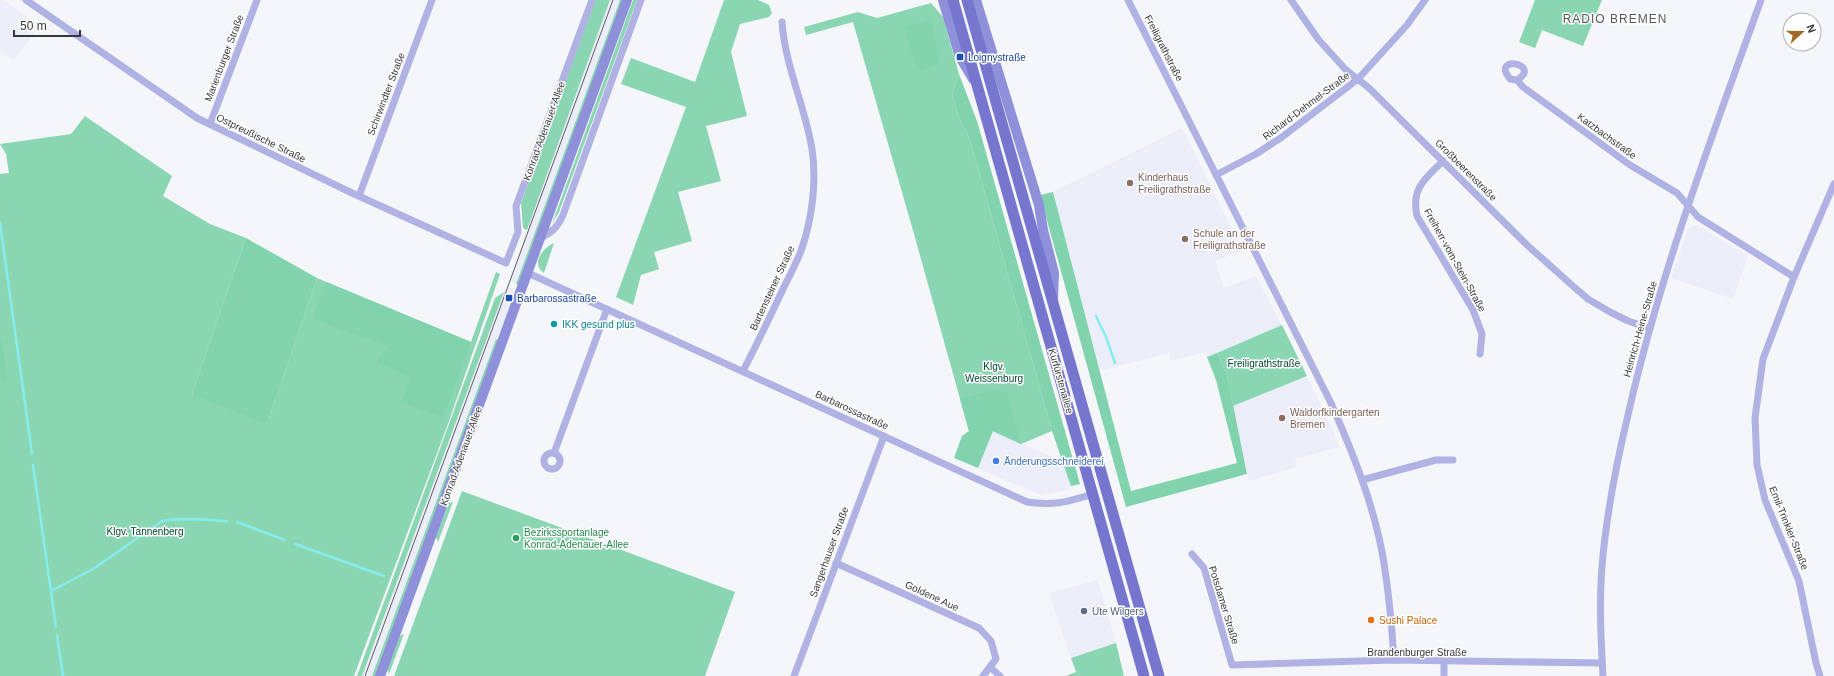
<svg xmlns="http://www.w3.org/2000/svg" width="1834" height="676" font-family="Helvetica,sans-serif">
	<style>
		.built { fill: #ebedf8 }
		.green { fill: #8ad6b3 }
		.forest { fill: #80d3ad }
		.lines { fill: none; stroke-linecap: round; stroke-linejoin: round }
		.stream { stroke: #85eded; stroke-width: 2.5 }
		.minor { stroke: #b0b2e4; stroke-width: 7 }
		.secondary { stroke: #8e90d9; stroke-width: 10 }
		.primary { stroke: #7776cf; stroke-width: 11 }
		.tram { stroke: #5d5e60; stroke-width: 1 }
		.transit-dot { fill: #1a4fb4; stroke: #fff; stroke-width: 1.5 }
		.education-dot { fill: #8d6e63; stroke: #fff; stroke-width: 1.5 }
		.culture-dot { fill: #0f9aa8; stroke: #fff; stroke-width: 1.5 }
		.shop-dot { fill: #3f7fe0; stroke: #fff; stroke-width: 1.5 }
		.leisure-dot { fill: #2e9e5b; stroke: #fff; stroke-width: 1.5 }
		.service-dot { fill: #5c6f8a; stroke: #fff; stroke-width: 1.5 }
		.food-dot { fill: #e8710a; stroke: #fff; stroke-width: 1.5 }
		.labels { text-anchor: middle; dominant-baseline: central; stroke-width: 3; stroke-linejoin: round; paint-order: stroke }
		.street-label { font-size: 10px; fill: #363738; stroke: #fff }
		.transit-label { font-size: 10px; fill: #164399; stroke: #fff; text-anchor: start }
		.education-label { font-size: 10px; fill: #785e54; stroke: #fff; text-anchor: start }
		.culture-label { font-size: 10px; fill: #0d838f; stroke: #fff; text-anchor: start }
		.park-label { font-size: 10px; fill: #00462f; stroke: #fff }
		.shop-label { font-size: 10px; fill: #366cbe; stroke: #fff; text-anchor: start }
		.leisure-label { font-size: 10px; fill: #27864d; stroke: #fff; text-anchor: start }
		.service-label { font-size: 10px; fill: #4e5e75; stroke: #fff; text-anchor: start }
		.food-label { font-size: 10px; fill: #c56008; stroke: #fff; text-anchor: start }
		.quarter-label { font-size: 12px; letter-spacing: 1px; fill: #565659; stroke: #fff }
	</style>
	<rect width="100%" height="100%" fill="#f5f6f9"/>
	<g class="built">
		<polygon points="0,0 3,0 39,26 14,60 0,52"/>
		<polygon points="610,0 620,0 516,284 509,281"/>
		<polygon points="1182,128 1242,250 1215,261 1224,288 1256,276 1282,325 1207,357 1206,352 1171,361 1169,353 1100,371 1053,192"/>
		<polygon points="1696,225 1748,256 1733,299 1671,278 1688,229"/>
		<polygon points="506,286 517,290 498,340 496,339 372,676 362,676"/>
		<polygon points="1307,376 1333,431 1339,447 1295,459 1297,467 1249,481 1233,406"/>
		<polygon points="993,431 1064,462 1071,486 1068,490 1041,495 978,468"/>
		<polygon points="1098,580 1116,643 1071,658 1049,593"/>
	</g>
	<g class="green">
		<polygon points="595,0 610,0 527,230 523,228 521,203"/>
		<polygon points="620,0 623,0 518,285 516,284"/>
		<polygon points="633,0 637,0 559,212 552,224"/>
		<polygon points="724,0 758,0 769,5 772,13 769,17 740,24 731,52 747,116 706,126 721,181 678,192 692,241 654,252 659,269 641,275 633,305 616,297 686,107 621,84 631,58 695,82"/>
		<polygon points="1535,0 1602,0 1583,46 1542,30 1535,48 1519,42"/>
		<polygon points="931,3 943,17 959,74 952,94 958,115 970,140 1052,431 1021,444 993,431 969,431 914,234 853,22 806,35 804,27 858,12 877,18"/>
		<polygon points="85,116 172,176 163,196 210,224 246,238 192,394 269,418 317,278 471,342 496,272 500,274 449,421 354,676 0,676 0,174 9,173 6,154 0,144 71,134"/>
		<path d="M554 243 544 273C530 264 543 248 554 243Z"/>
		<polygon points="504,292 362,676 357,676 495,298"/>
		<polygon points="1282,325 1307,376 1233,406 1227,375 1217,353"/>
		<polygon points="496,339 498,340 375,676 372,676"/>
		<polygon points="462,491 735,592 705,676 394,676"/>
		<polygon points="453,502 438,542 436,537 449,503"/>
		<polygon points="404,634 389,674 387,669 400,636"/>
		<polygon points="1116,643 1124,676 1066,676 1076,672 1071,658"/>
	</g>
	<g class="forest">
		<polygon points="931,20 940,64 917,71 904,27"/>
		<polygon points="959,74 977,121 1080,484 1071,486 1052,431 970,140 958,115 952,94"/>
		<polygon points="1053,192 1131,491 1237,463 1216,380 1207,357 1217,353 1227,375 1247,474 1126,507 1040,195"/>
		<polygon points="246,238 317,278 269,418 265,423 192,394"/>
		<polygon points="326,282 471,342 443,418 402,402 410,376 377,363 387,346 313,319"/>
		<polygon points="0,341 2,341 7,380 0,381"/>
		<polygon points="989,391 1007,392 1021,444 993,431 978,468 954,458 962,436 969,431 960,399"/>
	</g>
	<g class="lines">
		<g class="stream">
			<polyline points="0,223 32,454"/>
			<polyline points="1096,316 1106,337 1115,363"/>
			<polyline points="33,465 56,627"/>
			<polyline points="237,522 285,540"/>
			<polyline points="295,544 384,576"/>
			<path d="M51 591 93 569 162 521C183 517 206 520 227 521"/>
			<polyline points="57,635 63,676"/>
		</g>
		<g class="minor">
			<polyline points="26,0 197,118 352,193 506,263 518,232 516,206 592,0"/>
			<path d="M1128 0 1330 401C1353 453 1375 507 1384 563 1389 595 1392 628 1394 660"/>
			<polyline points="1291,0 1318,39 1346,70 1369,88 1527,245 1574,287 1588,299 1610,312 1628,321 1649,328"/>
			<path d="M1517 80C1543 64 1490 54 1510 79L1517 80 1523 87 1630 165 1677 193 1698 217 1794 277"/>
			<polyline points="210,124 257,0"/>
			<path d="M1443 161C1425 179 1411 188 1417 216L1473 310 1482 334 1480 354"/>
			<polyline points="1216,175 1256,154 1282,137 1358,79 1407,25 1425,0"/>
			<polyline points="359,196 432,0"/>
			<path d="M542 237C553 232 558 226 563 215L641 0"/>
			<path d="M528 273 1027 502C1055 506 1066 502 1093 494"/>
			<path d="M743 371C757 344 770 317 783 289 789 277 796 264 801 251 812 220 817 182 812 149 805 106 785 66 782 22"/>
			<circle cx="552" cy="461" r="8"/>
			<polyline points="554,453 607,309"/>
			<polyline points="1362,480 1436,460 1453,460"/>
			<polyline points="1192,554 1204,568 1232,665 1394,660 1602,663"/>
			<polyline points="836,563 979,628 991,641 996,659 983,676"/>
			<polyline points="990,667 1000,676"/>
			<polyline points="794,676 884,436"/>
			<polyline points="1444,676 1444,662"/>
			<path d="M1603 676C1601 640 1599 603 1602 567 1606 516 1616 465 1628 415 1660 273 1712 137 1761 0"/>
			<polyline points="1820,676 1816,663 1799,581 1765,500 1757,465 1755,418 1763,359 1794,277 1834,184"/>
		</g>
		<g class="secondary">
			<polyline points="943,0 960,57 973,79"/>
			<polyline points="976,0 1039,205 1043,230 1054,273 1053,298"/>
			<polyline points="380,676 627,0"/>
		</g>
		<g class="primary">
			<polyline points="953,0 1144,676"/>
			<polyline points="967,0 1159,676"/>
		</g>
		<polyline class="tram" points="365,676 613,0"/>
	</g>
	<g class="transit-dot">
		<rect x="956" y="53" width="8" height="8" rx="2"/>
		<rect x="505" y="294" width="8" height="8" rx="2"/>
	</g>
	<g class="education-dot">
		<circle cx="1130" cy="183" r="4"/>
		<circle cx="1185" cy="239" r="4"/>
		<circle cx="1282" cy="418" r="4"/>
	</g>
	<circle class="culture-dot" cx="554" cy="324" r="4"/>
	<circle class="shop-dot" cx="996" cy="461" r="4"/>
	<circle class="leisure-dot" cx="516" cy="538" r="4"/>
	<circle class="service-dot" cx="1084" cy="611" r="4"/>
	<circle class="food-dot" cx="1371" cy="620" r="4"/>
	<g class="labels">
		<g class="street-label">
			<text transform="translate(1164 48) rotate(63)">Freiligrathstraße</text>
			<text transform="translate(224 58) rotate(-69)">Marienburger Straße</text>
			<text transform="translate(386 94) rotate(-69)">Schirwindter Straße</text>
			<text transform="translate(1306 106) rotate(-37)">Richard-Dehmel-Straße</text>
			<text transform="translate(544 131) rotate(-70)">Konrad-Adenauer-Allee</text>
			<text transform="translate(1607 136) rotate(36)">Katzbachstraße</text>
			<text transform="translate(261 138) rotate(26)">Ostpreußische Straße</text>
			<text transform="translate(1466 170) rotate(45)">Großbeerenstraße</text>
			<text transform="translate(1455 260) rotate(61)">Freiherr-vom-Stein-Straße</text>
			<text transform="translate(772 288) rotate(-65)">Bartensteiner Straße</text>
			<text transform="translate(1640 329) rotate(-74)">Heinrich-Heine-Straße</text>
			<text transform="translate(1061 381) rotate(74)">Kurfürstenallee</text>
			<text transform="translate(852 410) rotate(25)">Barbarossastraße</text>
			<text transform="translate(461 456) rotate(-70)">Konrad-Adenauer-Allee</text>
			<text transform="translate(1789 528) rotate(68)">Emil-Trinkler-Straße</text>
			<text transform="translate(829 552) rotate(-70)">Sangerhauser Straße</text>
			<text transform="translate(932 596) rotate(25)">Goldene Aue</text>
			<text transform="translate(1224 605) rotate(73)">Potsdamer Straße</text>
			<text x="1417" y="652">Brandenburger Straße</text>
		</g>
		<g class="transit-label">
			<text x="968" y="57">Loignystraße</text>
			<text x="517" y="298">Barbarossastraße</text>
		</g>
		<g class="education-label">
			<text x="1138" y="177">Kinderhaus<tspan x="1138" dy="12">Freiligrathstraße</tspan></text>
			<text x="1193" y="233">Schule an der<tspan x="1193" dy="12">Freiligrathstraße</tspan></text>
			<text x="1290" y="412">Waldorfkindergarten<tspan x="1290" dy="12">Bremen</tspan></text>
		</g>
		<g class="culture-label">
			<text x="562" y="324">IKK gesund plus</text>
		</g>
		<g class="park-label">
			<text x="1264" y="363">Freiligrathstraße</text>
			<text x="994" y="366">Klgv.<tspan x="994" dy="12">Weissenburg</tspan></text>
			<text x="145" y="531">Klgv. Tannenberg</text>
		</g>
		<g class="shop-label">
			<text x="1004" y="461">Änderungsschneiderei</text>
		</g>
		<g class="leisure-label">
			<text x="524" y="532">Bezirkssportanlage<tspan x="524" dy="12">Konrad-Adenauer-Allee</tspan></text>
		</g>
		<g class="service-label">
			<text x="1092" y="611">Ute Wilgers</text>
		</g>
		<g class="food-label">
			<text x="1379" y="620">Sushi Palace</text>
		</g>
		<g class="quarter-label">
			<text x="1615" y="19">RADIO BREMEN</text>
		</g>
	</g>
	<g transform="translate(1802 32) rotate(69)"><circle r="19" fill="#ffffff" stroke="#afafaf"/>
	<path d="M0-3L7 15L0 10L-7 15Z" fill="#a4682a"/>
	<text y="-6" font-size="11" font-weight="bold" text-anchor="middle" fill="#363738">N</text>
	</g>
	<path d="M14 30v6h66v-6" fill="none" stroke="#363738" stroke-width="2"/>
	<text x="20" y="30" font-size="12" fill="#363738" stroke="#ffffff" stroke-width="3" paint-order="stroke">50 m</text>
</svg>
